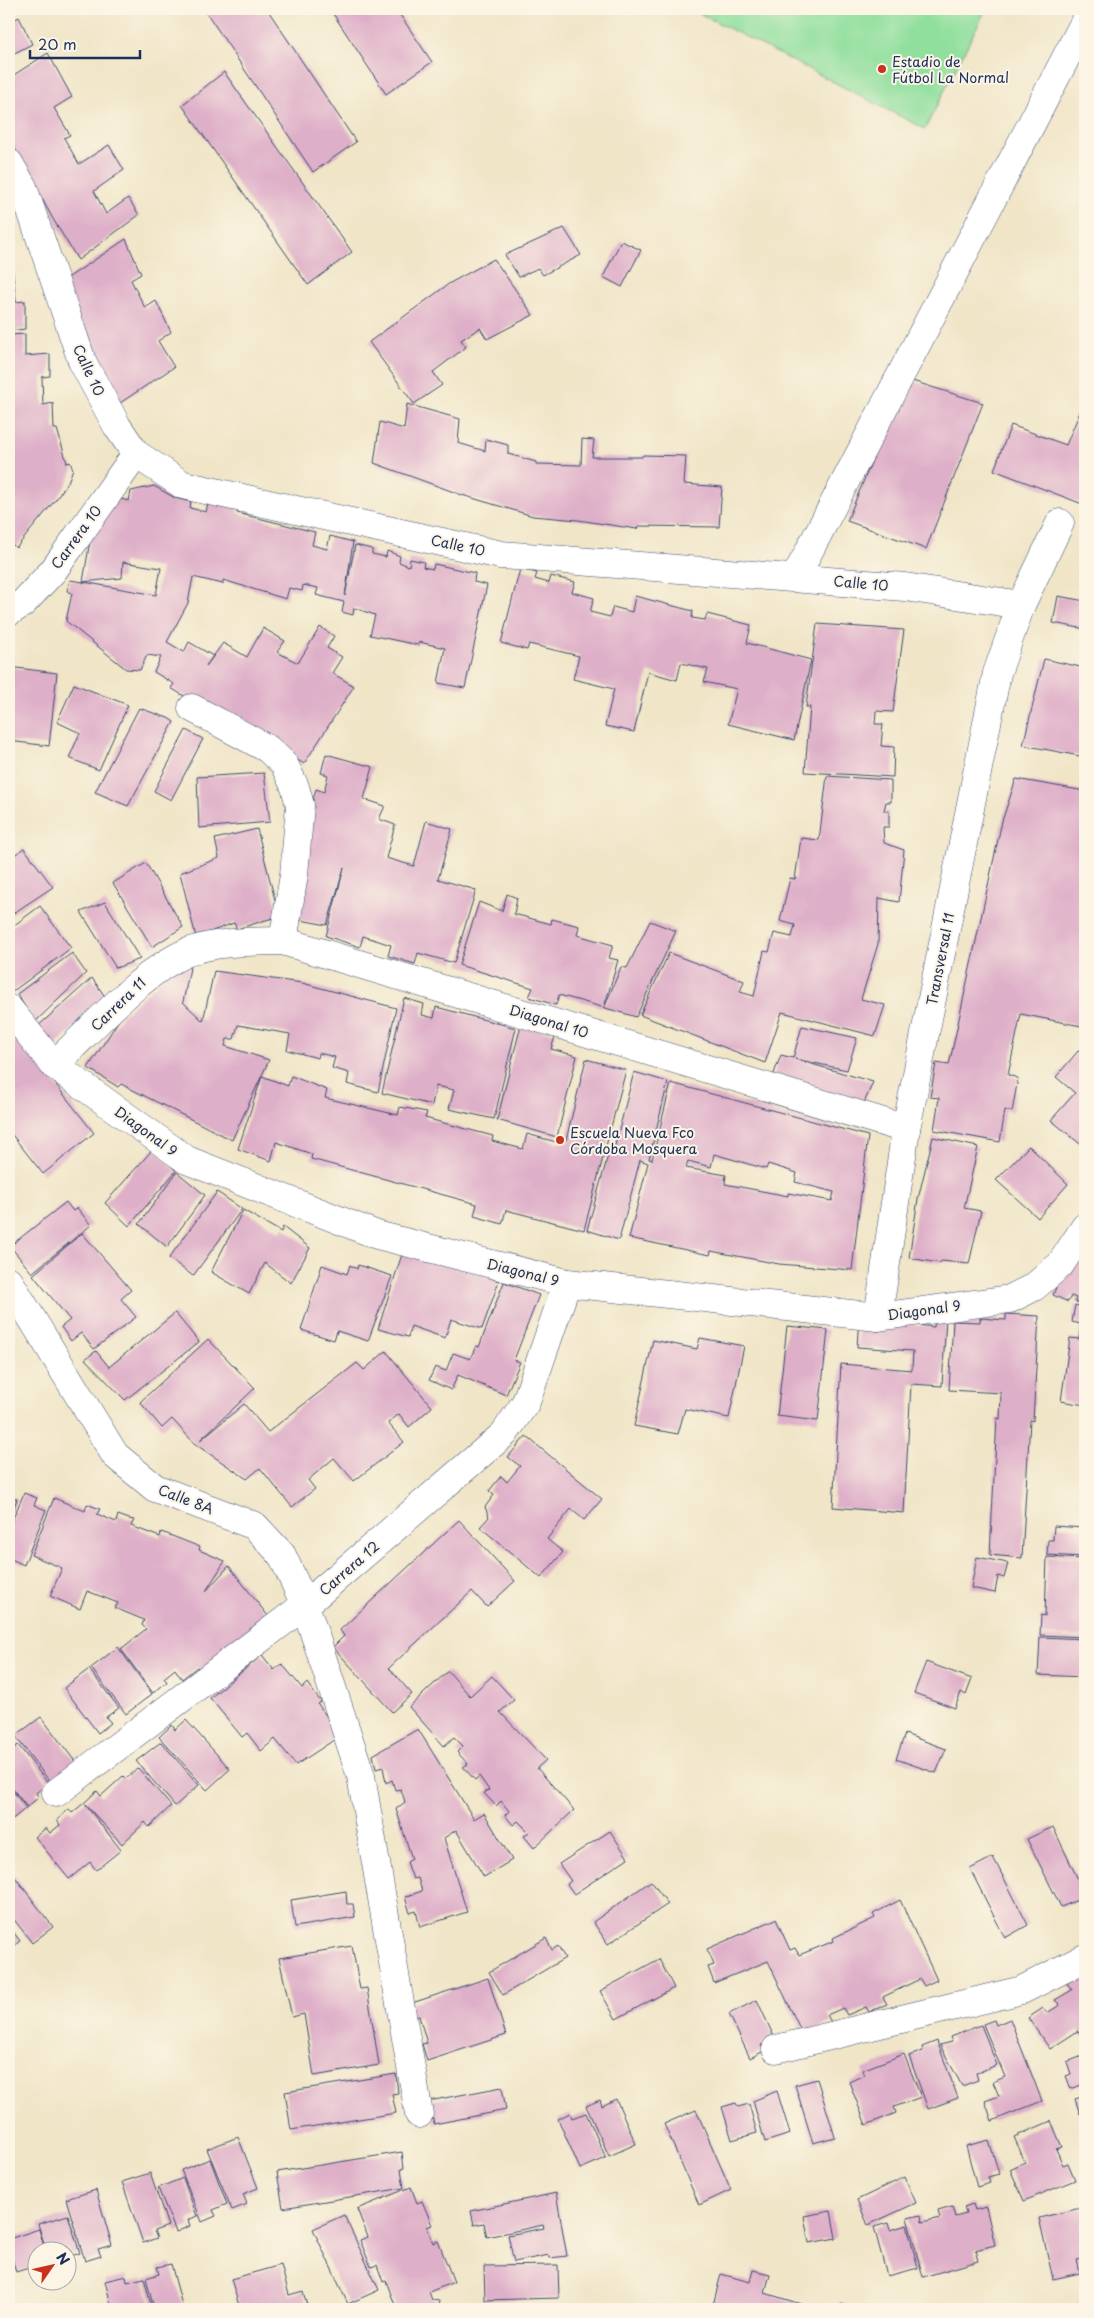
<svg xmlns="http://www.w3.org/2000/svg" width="1094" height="2318" font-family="'Playpen Sans',sans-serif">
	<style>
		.green { fill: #90df9d; stroke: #56877e }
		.building { fill: #deafc8; fill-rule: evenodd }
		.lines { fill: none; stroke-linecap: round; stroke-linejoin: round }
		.minor-casing { stroke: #3b4a6e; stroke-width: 29 }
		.minor { stroke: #fff; stroke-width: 28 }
		.poi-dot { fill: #c8321e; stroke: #fcf5e5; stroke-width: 2 }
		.labels { text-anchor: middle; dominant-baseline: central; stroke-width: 4; stroke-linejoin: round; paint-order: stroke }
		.poi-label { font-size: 14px; fill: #1b2f5e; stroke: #fcf5e5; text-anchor: start }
		.street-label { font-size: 14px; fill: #1b2f5e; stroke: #fcf5e5 }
	</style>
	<rect width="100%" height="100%" fill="#fcf5e5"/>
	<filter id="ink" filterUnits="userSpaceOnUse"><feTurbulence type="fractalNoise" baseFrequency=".02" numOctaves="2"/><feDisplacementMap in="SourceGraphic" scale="10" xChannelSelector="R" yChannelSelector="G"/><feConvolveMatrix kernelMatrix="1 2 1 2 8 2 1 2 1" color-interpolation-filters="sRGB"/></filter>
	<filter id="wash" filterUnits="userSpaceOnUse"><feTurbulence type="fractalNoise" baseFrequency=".0096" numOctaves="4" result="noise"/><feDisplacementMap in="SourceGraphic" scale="20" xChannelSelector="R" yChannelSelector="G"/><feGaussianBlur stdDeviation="1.12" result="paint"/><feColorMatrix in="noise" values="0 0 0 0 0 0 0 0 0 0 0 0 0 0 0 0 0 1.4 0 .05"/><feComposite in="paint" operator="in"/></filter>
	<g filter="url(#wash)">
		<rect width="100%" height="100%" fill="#f0e5c7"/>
		<polygon class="green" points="691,9 986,9 925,129"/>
		<g id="blocks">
			<g class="building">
				<polygon points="204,9 267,9 356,142 313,172"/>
				<polygon points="330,9 396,9 432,62 386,94"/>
				<polygon points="19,17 32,44 9,56 9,23"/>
				<polygon points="48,53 72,97 54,108 70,135 64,138 79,164 109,145 124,170 94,191 106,214 128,198 139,215 78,260 53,219 9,137 9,78"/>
				<polygon points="224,72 352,252 308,285 182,105"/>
				<polygon points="564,228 581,255 543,275 538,268 519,277 505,255"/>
				<polygon points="126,239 141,274 131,280 145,308 156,301 171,332 158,341 174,367 120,403 89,345 63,281"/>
				<polygon points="621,241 641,250 622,287 603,277"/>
				<polygon points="494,259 533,315 487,339 480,328 461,340 466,347 433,372 442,385 414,404 369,342 450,283"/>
				<polygon points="9,266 12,266 16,302 25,301 25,329 9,331"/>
				<polygon points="25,334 25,356 50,354 50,376 42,377 43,405 53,403 54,429 57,429 67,463 70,462 73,469 68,482 57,498 16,548 9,541 9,455 11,453 9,449 9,335"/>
				<polygon points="906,379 983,403 926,549 847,521"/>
				<polygon points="1085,400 1085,505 994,470 1011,425 1066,445"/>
				<polygon points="407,404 460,419 458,443 485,451 486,439 508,445 508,454 536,462 536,464 581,465 582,439 594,440 592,457 642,457 643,455 686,456 684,484 722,487 719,527 638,526 637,529 578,520 533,516 462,495 374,463 380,422 404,429"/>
				<path d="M154 486 175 498 191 502 190 508 206 512 209 498 238 505 237 513 315 532 312 545 327 549 330 536 353 542 345 596 355 545 372 549V554L386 557 387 551 400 556 399 562 409 566 410 559 424 562 423 567 433 569 434 564 475 573 474 582 487 585 465 688 438 683 445 648 419 642 418 645 370 635 375 615 354 608 353 615 342 612 344 602 316 595 318 588 303 585 302 591 289 588 286 599 223 580V584L193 577 188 603 167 642 184 652 189 642 213 656 206 666 223 643 247 657 263 628 285 641 277 652 298 663 320 627 334 636 327 648 342 657 332 673 354 686 304 764 210 704 183 698 184 696 171 688 174 684 154 672 161 657 147 655 140 670 126 669 66 621 72 593 67 591 70 580 83 582 94 517 112 497 129 501 131 491ZM123 562 161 568 156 595 83 582 122 578Z"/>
				<polygon points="520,569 537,573 535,579 549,583 551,576 575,582 572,592 594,598 590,612 610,617 613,607 632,612 635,596 693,611 692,618 705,620 707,614 751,625 747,643 811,660 794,740 728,724 737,689 704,682 708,669 681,663 677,680 648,672 634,732 605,726 614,689 573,679 579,656 529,644 527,650 501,643"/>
				<polygon points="1058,596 1085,601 1085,629 1053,623"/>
				<polygon points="817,624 904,630 893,712 876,711 875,724 883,724 881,746 894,747 893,777 805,772 810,707 806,707"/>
				<polygon points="1044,659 1085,668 1085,757 1023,745"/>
				<polygon points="9,667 57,673 49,746 9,741"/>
				<polygon points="74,684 128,705 99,770 69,758 80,733 57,722"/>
				<polygon points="139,708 168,718 174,722 128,806 95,792"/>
				<polygon points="186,730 203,739 171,800 154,791"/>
				<polygon points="326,754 373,767 364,799 385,806 379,819 395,825 386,858 414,866 426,821 452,829 438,879 476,890 454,963 418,953 415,964 388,956 391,945 363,936 360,947 326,936 344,868 327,925 295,919 303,836 316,789 324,792 328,775 321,773"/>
				<polygon points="264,773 270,822 199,828 197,777"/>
				<polygon points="827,776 891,780 891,802 886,802 884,811 889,811 889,827 883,827 884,843 904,850 899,902 879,898 878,944 861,999 885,1005 875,1036 782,1012 765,1063 640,1015 669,953 744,981 740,992 754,996 764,951 769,952 774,933 792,937 795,925 780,921 790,878 795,879 801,838 819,840"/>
				<polygon points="1016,779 1085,791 1085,1009 1081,1026 1021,1014 1008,1075 1018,1078 1012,1112 1005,1110 1000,1142 934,1130 939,1098 930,1097 936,1063 949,1065 1002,821"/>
				<polygon points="257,829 279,916 237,929 234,923 196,937 180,873 219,858 215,839"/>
				<polygon points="24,848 53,887 9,916 9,859"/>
				<polygon points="146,863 183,927 152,947 113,883"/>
				<polygon points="507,894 517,898 514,914 551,924 552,919 579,926 577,935 613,945 609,958 618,960 604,1008 621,967 627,968 650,921 676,931 636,1017 623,1013 559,995 556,1005 529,997 533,988 459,965 479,902 502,911"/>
				<polygon points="105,902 140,959 116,968 81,912"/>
				<polygon points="40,906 71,948 12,992 9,988 9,929"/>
				<polygon points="72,953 86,973 35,1022 17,994"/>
				<polygon points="177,965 190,968 183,1002 203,1021 214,971 302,983 396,1008 378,1092 347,1084 349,1073 332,1068 335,1057 319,1053 318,1058 287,1050 290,1034 238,1025 234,1039 227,1039 225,1046 269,1060 232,1140 121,1084 118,1087 88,1068 121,1017"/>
				<polygon points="92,978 106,998 52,1048 37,1027"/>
				<polygon points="404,998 424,1004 422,1015 434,1018 436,1007 516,1028 494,1119 449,1109 454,1090 436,1086 432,1105 382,1093"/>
				<polygon points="9,1025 94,1133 43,1174 9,1131"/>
				<polygon points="521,1025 556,1034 551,1049 577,1056 557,1137 497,1120"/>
				<polygon points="802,1026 857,1038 847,1070 795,1059 873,1082 864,1103 773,1076 781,1055 793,1058"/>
				<polygon points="1084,1044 1085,1045 1085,1148 1051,1120 1075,1093 1056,1077"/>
				<polygon points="586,1059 626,1070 584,1230 506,1210 502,1224 492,1221 474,1216 477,1204 311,1159 312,1154 276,1142 271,1161 238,1149 262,1076 288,1086 291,1076 327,1090 325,1098 398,1115 400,1107 427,1112 425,1118 493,1136 492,1141 523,1149 527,1134 560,1143 562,1139 566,1140"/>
				<path d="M634 1072 668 1082 649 1159 652 1160 671 1083 868 1136 852 1270 779 1264 711 1251 710 1255 629 1238 648 1163 640 1160 619 1240 587 1230 609 1152 613 1153ZM714 1154 766 1169 768 1164 797 1173 795 1182 834 1192 832 1201 788 1193V1196L725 1184 726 1175 686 1168 688 1161 711 1167Z"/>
				<polygon points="933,1137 978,1147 964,1208 981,1211 969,1264 942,1261 939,1263 909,1258 918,1199"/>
				<polygon points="1029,1146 1068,1184 1038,1218 996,1180"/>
				<polygon points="154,1148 176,1171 129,1226 105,1203"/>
				<polygon points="177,1172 205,1195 167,1247 139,1224"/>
				<polygon points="217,1192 242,1209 193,1276 169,1258"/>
				<polygon points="66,1202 73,1211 77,1208 91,1225 32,1273 10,1246"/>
				<polygon points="243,1210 281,1232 283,1227 310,1248 291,1283 265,1263 249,1294 211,1272"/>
				<polygon points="82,1233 131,1290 121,1299 136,1317 94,1349 81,1333 71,1341 61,1327 70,1320 33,1275"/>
				<polygon points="1085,1245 1085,1267 1081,1275 1085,1277 1085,1303 1075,1302 1076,1298 1071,1296 1068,1302 1053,1295 1059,1280"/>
				<polygon points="404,1248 499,1281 482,1329 451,1319 445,1338 411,1326 408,1337 378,1329"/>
				<polygon points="322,1265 347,1274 350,1265 357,1269 358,1265 392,1276 368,1341 337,1331 334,1340 301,1330"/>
				<polygon points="504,1282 539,1295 514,1360 520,1362 506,1395 458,1375 451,1390 429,1380 435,1367 446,1371 453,1353 470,1359 476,1346 479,1347"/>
				<polygon points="1075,1305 1085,1307 1085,1405 1061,1401 1070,1338 1079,1339 1081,1324 1072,1322"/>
				<polygon points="175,1313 199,1342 125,1400 85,1359 96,1351 109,1367"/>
				<polygon points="1006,1314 1039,1316 1033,1421 1030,1420 1022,1558 990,1555 997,1418 1000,1419 1001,1393 949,1390 953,1321 980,1322 980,1318 1006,1320"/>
				<polygon points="859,1318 934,1327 935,1318 946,1318 942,1386 911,1384 904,1513 833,1507 841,1364 912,1370 913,1351 857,1347"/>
				<polygon points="787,1326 828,1330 818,1421 777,1416"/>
				<polygon points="700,1338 744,1346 729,1418 685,1409 678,1434 634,1426 653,1340 697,1349"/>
				<polygon points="208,1339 255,1388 199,1441 244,1404 268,1432 357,1363 364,1370 386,1351 432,1407 409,1427 399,1414 388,1423 404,1442 354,1481 334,1458 308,1480 315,1489 292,1507 260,1468 247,1479 195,1444 172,1419 162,1428 140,1402"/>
				<polygon points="526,1436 602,1499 584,1520 571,1509 547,1539 563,1552 541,1578 480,1527 489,1517 485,1507 494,1495 489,1491 501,1476 507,1482 520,1466 508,1457"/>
				<polygon points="24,1493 37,1498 34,1505 46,1510 24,1565 9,1558 9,1528"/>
				<polygon points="9,1496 17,1499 9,1521"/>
				<polygon points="54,1498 85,1511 87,1504 100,1509 97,1514 116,1522 118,1515 129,1519 134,1520 131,1526 160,1537 161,1532 167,1534 200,1547 199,1550 225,1561 206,1591 229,1566 268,1616 201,1672 197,1667 182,1679 175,1669 164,1678 167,1682 153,1693 121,1649 146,1629 142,1625 144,1620 115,1608 118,1603 87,1591 80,1609 50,1596 62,1568 31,1555"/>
				<polygon points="459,1520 515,1581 487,1607 472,1591 389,1668 412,1694 392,1712 333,1647 344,1636 340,1630"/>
				<polygon points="1054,1526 1085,1528 1085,1557 1047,1555 1048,1540 1053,1540"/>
				<polygon points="977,1557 1008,1563 1004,1578 998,1576 995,1593 971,1588"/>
				<polygon points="1047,1557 1085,1559 1085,1637 1040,1635 1041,1615 1045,1616"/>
				<polygon points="1040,1637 1085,1639 1085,1677 1038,1675"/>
				<polygon points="118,1647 152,1694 126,1714 91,1668"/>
				<polygon points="262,1655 274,1670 282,1664 302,1688 307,1683 321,1702 318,1704 340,1736 296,1765 275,1739 261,1751 247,1733 242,1737 210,1698"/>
				<polygon points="926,1662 972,1679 966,1695 961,1692 955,1708 914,1693"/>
				<polygon points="89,1669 119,1708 106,1717 111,1723 98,1733 64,1688"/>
				<polygon points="448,1671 470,1696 492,1676 514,1700 500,1712 546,1760 537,1768 574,1810 534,1848 524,1836 529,1832 518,1821 513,1825 505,1815 509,1811 501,1801 496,1806 484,1793 489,1790 479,1776 475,1780 463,1767 468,1764 457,1752 463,1746 454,1737 444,1746 409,1707"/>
				<polygon points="41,1717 77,1764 54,1787 15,1736"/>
				<polygon points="186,1720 230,1769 207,1790 159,1737 172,1725 175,1730"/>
				<polygon points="418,1729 474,1819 484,1813 512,1860 484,1877 456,1830 444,1838 467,1912 420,1927 416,1911 410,1913 405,1897 422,1891 418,1878 413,1879 407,1862 412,1859 396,1809 405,1802 401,1789 395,1790 392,1780 386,1783 383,1767 376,1769 373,1755"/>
				<polygon points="905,1734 946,1749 936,1773 896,1759"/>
				<polygon points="161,1742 199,1785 175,1806 136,1761"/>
				<polygon points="18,1745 48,1783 36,1793 39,1797 27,1807 9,1784 9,1752"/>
				<polygon points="138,1768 171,1806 149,1827 145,1822 122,1844 84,1803 97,1791 101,1796 123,1776 126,1779"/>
				<polygon points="9,1786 26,1808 9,1822"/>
				<polygon points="84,1803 121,1850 96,1870 90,1862 69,1879 35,1837 46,1828 50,1833 60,1825 57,1820 69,1809 72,1813"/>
				<polygon points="1053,1827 1085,1894 1085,1897 1061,1907 1027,1839"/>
				<polygon points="610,1831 628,1858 574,1894 567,1884 571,1881 559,1864"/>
				<polygon points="993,1857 1028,1925 1005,1938 970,1869"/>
				<polygon points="9,1869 53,1927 32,1943 9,1913"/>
				<polygon points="651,1881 668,1904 608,1944 593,1922"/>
				<polygon points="346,1891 347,1904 353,1904 355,1917 295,1927 291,1900"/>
				<polygon points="900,1900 937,1980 924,1986 920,1979 883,1997 887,2004 869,2012 866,2007 847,2015 843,2008 827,2015 831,2022 803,2035 768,1961 714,1983 708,1967 714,1965 707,1949 776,1919 790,1950 795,1948 799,1955 834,1941 833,1938 875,1918 873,1914"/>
				<polygon points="9,1926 20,1941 9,1950"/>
				<polygon points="546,1938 552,1950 558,1946 565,1958 503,1995 489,1972"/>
				<polygon points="352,1946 360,1989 367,1988 379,2065 314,2076 304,2014 292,2017 279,1958"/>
				<polygon points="659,1959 674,1988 616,2019 600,1991"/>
				<polygon points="1085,1970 1085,2040 1078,2031 1050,2049 1028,2018 1043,2008 1047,2013 1060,2005 1055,2000 1072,1990 1067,1983"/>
				<polygon points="488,1978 506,2035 427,2061 422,2044 427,2043 419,2016 413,2018 409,2004"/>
				<polygon points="757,2000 775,2039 761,2045 764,2051 750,2058 729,2014"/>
				<polygon points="1010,2019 1042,2101 992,2121 985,2101 999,2096 993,2082 1005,2077 983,2024 994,2020 996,2025"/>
				<polygon points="981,2025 997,2065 976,2073 978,2080 962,2086 940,2045 952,2042 950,2037"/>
				<polygon points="937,2041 958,2098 928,2109 909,2056 923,2051 922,2047"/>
				<polygon points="904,2054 921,2097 894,2107 896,2113 866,2125 849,2082 864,2075 862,2070"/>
				<polygon points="1085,2055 1085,2112 1080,2114 1075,2099 1085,2096 1081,2085 1071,2089 1066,2076 1071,2074 1067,2062"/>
				<polygon points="396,2074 398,2093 392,2094 396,2113 291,2130 285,2092"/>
				<polygon points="817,2079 835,2137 813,2143 795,2085"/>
				<polygon points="502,2087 506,2110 434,2124 429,2101"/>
				<polygon points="777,2091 790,2134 765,2142 753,2101"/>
				<polygon points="616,2099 636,2144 609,2156 586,2106 600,2100 602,2106"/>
				<polygon points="736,2103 738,2107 749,2104 757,2133 732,2140 722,2107"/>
				<polygon points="696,2110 731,2190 699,2205 664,2124"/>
				<polygon points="570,2113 572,2118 586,2113 606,2158 580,2169 558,2119"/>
				<polygon points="1051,2121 1062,2147 1056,2149 1063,2165 1068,2163 1075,2180 1024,2201 1010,2169 1025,2162 1014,2137"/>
				<polygon points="238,2137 258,2188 243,2194 247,2204 232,2210 207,2149"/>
				<polygon points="989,2140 999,2174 988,2177 990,2183 977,2187 966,2146"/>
				<polygon points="402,2152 404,2168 401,2169 404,2188 283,2208 277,2172"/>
				<polygon points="210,2159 227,2204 213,2210 216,2216 202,2222 181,2170"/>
				<polygon points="150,2173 168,2226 154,2231 157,2238 143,2243 122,2182"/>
				<polygon points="905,2177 916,2203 868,2225 857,2200"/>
				<polygon points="183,2178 197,2216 188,2220 190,2226 176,2232 158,2188"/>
				<polygon points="411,2187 417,2203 422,2201 432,2225 427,2227 433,2243 438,2241 454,2282 429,2292 432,2300 439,2301 442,2309 385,2309 395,2305 386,2281 383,2282 377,2265 371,2267 360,2240 368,2237 357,2209"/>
				<polygon points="96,2190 112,2245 98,2249 101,2256 85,2261 66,2199"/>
				<polygon points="556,2193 567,2256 550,2258 549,2255 514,2262 508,2235 544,2228 543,2225 487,2237 484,2223 474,2225 471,2211"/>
				<polygon points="973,2204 975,2210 986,2207 995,2245 975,2250 978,2261 923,2277 907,2218 921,2215 922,2222 940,2218 938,2211 952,2207 955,2217 966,2214 964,2207"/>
				<polygon points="1085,2207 1085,2258 1077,2260 1080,2273 1053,2279 1039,2218"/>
				<polygon points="831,2211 836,2238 809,2243 804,2216"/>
				<polygon points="68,2215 80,2253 68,2257 68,2250 46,2250 38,2224"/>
				<polygon points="344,2215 379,2290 348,2304 313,2229"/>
				<polygon points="888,2223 890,2230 907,2225 918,2268 887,2276 874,2227"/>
				<polygon points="39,2229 45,2250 38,2250 38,2265 16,2272 9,2248 9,2239"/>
				<polygon points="171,2264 183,2309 154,2309 146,2278 159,2274 157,2267"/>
				<polygon points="281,2265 289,2295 303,2291 308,2309 245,2309 244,2307 240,2309 231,2279"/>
				<polygon points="558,2265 559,2298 485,2300 484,2266"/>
				<polygon points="753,2270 770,2274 765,2293 817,2309 712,2309 721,2274 750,2282"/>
				<polygon points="126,2276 127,2282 144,2278 152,2309 112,2309 105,2281"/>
				<polygon points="841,2304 857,2309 840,2309"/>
			</g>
		</g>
	</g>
	<g filter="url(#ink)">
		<use href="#blocks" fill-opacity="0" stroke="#3b4a6e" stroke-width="1"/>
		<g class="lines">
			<defs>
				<g id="minor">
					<polyline points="9,163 23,187 82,361 117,426 136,454 183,485 501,555 905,587 1021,605"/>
					<polyline points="795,578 1085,21"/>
					<polyline points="9,612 23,603 53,571 136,454"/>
					<polyline points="192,708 268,749 284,764 295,787 300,805 294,875 283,941"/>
					<polyline points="9,1009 54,1065 187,1160 377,1235 567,1283 878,1317 1010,1299 1034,1287 1060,1265 1085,1227"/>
					<path d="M54 1065C91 1030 142 971 188 952 217 941 253 942 283 941L906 1129"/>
					<polyline points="9,1281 115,1455 155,1488 255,1526 282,1555 305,1605 361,1776 419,2114"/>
					<polyline points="878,1317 906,1129 997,673 1021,605 1060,523"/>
					<polyline points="56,1793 305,1605 504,1434 526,1402 567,1283"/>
					<polyline points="776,2049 1022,1990 1085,1958"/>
				</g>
			</defs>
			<use href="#minor" class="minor-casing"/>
			<use href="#minor" class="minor"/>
		</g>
	</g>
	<g class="poi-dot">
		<circle cx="882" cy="69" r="5"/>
		<circle cx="560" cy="1140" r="5"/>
	</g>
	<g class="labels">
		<g class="poi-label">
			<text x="892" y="61">Estadio de<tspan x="892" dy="16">Fútbol La Normal</tspan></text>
			<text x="570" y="1132">Escuela Nueva Fco<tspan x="570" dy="16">Córdoba Mosquera</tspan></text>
		</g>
		<g class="street-label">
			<text transform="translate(89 370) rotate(65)">Calle 10</text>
			<text transform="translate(76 537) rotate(-54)">Carrera 10</text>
			<text transform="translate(458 545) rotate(12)">Calle 10</text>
			<text transform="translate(861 583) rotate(5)">Calle 10</text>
			<text transform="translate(940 959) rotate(-79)">Transversal 11</text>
			<text transform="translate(118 1004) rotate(-44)">Carrera 11</text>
			<text transform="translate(549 1021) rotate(17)">Diagonal 10</text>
			<text transform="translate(146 1131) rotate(36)">Diagonal 9</text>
			<text transform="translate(523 1272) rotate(14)">Diagonal 9</text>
			<text transform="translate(924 1310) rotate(-8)">Diagonal 9</text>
			<text transform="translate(186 1499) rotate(21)">Calle 8A</text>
			<text transform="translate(349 1568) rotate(-41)">Carrera 12</text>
		</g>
	</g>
	<rect width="1094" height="2318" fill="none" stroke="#fcf5e5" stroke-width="30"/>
	<g transform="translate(52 2266) rotate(56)"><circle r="24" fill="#fcf5e5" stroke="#a2a6af"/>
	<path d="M0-4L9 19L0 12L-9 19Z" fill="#c8321e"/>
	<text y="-8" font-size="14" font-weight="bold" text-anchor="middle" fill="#1b2f5e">N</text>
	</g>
	<path d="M30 50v8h110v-8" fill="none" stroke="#1b2f5e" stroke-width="2.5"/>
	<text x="38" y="50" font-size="15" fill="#1b2f5e" stroke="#fcf5e5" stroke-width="4" paint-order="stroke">20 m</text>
</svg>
